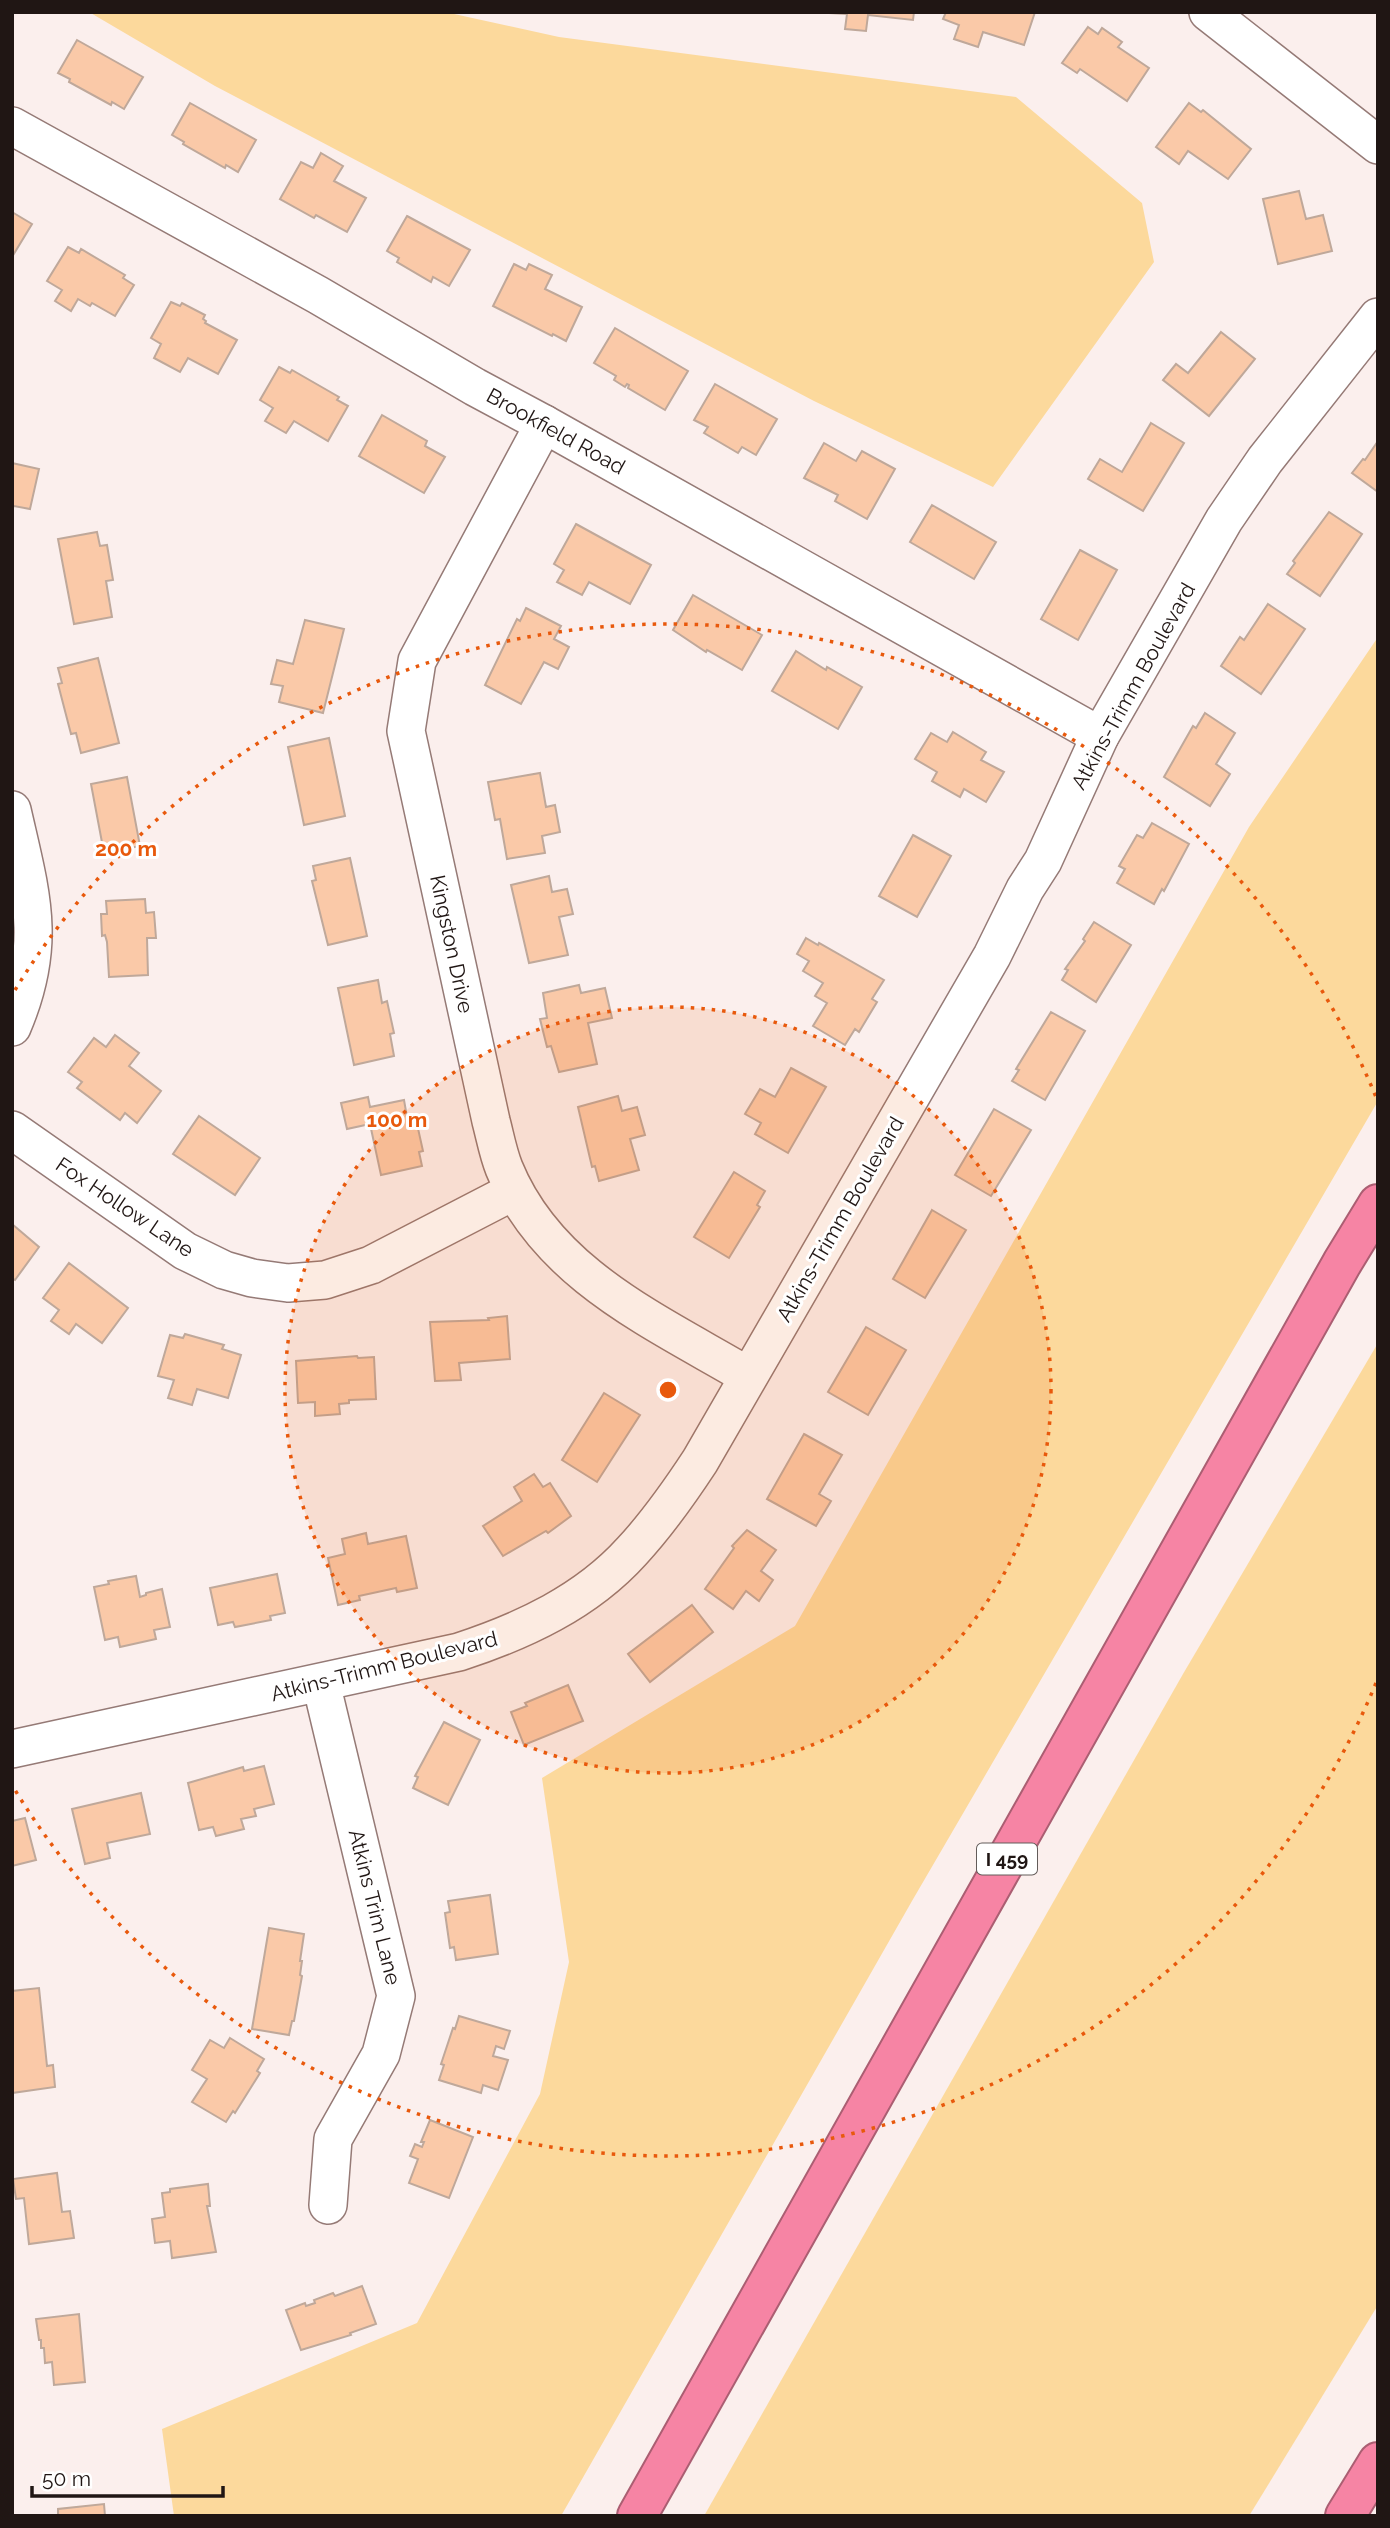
<svg xmlns="http://www.w3.org/2000/svg" width="1390" height="2528" font-family="Raleway,sans-serif">
	<style>
		.green { fill: #fcd99c }
		.building { fill: #fac9a8; stroke: #bfa89a; stroke-width: 2 }
		.lines { fill: none; stroke-linecap: round; stroke-linejoin: round }
		.minor-casing { stroke: #957a76; stroke-width: 40 }
		.highway-casing { stroke: #ab5e72; stroke-width: 42 }
		.minor { stroke: #fff; stroke-width: 37 }
		.highway { stroke: #f684a4; stroke-width: 38 }
		.ring { fill: none; stroke: #e8590c; stroke-width: 3.5; stroke-dasharray: 3.5 7 }
		.labels { text-anchor: middle; dominant-baseline: central; stroke-width: 6; stroke-linejoin: round; paint-order: stroke }
		.shield { fill: #fff; stroke: #635c5a; stroke-width: 2 }
		.shield-label { font-size: 19px; font-weight: bold; fill: #201614 }
		.street-label { font-size: 21px; fill: #201614; stroke: #fff }
		.centre { fill: #e8590c; stroke: #fff; stroke-width: 3.5 }
		.ring-label { font-size: 21px; text-anchor: middle; font-weight: bold; fill: #e8590c; stroke: #fff; stroke-width: 6; stroke-linejoin: round; paint-order: stroke }
	</style>
	<rect width="100%" height="100%" fill="#fbefed"/>
	<g class="green">
		<polygon points="89,12 445,12 559,37 1016,97 1142,203 1154,262 993,487 814,401 215,86"/>
		<polygon points="1378,637 1378,1101 912,1901 561,2516 174,2516 162,2429 417,2323 540,2094 569,1962 542,1778 795,1626 1249,827"/>
		<polygon points="1378,1343 1378,2305 1249,2516 704,2516 1183,1674"/>
	</g>
	<g class="building">
		<polygon points="914,12 913,20 868,15 866,31 845,29 847,14 829,13"/>
		<polygon points="946,12 1035,12 1024,45 983,32 978,47 954,39 959,25 943,19"/>
		<polygon points="1088,27 1098,34 1102,28 1122,42 1118,47 1149,68 1127,101 1080,69 1077,73 1062,63"/>
		<polygon points="77,40 143,77 124,109 112,102 111,105 69,82 70,79 58,73"/>
		<polygon points="190,103 256,140 238,172 226,165 225,168 183,144 184,142 172,135"/>
		<polygon points="1189,103 1201,112 1203,110 1251,149 1228,179 1188,151 1179,164 1156,147"/>
		<polygon points="321,153 343,166 334,181 366,198 347,232 316,215 314,218 280,199 301,162 313,168"/>
		<polygon points="1299,191 1306,219 1323,215 1332,251 1278,264 1263,199"/>
		<polygon points="12,212 32,224 12,257"/>
		<polygon points="407,216 470,250 449,286 433,277 431,282 397,262 399,258 387,251"/>
		<polygon points="68,247 79,253 81,249 125,275 123,278 134,285 115,316 92,303 90,306 78,299 71,311 55,301 62,290 47,281"/>
		<polygon points="514,264 526,270 529,264 552,275 545,289 582,307 566,341 553,334 552,336 493,306"/>
		<polygon points="171,302 180,306 182,303 205,315 203,319 206,321 205,323 237,340 218,374 188,358 180,372 154,358 161,344 151,338"/>
		<polygon points="615,328 688,371 665,410 628,388 629,385 627,384 625,387 614,380 616,376 594,363"/>
		<polygon points="1221,332 1255,359 1209,416 1163,380 1176,364 1188,373"/>
		<polygon points="279,367 290,373 292,370 339,397 337,400 348,406 328,441 294,421 286,433 265,421 273,408 260,400"/>
		<polygon points="715,384 777,419 756,455 742,447 738,453 704,433 708,427 694,420"/>
		<polygon points="382,415 427,441 425,446 445,457 424,493 359,456"/>
		<polygon points="1151,423 1184,443 1143,511 1088,479 1100,459 1122,472"/>
		<polygon points="1378,441 1378,492 1352,473 1363,459 1365,460"/>
		<polygon points="824,443 856,461 862,451 895,469 867,519 835,501 838,495 804,478"/>
		<polygon points="12,463 39,469 30,509 14,506 12,508"/>
		<polygon points="932,505 996,542 974,579 910,542"/>
		<polygon points="1329,512 1362,534 1320,596 1287,574 1295,563 1293,561"/>
		<polygon points="576,524 651,565 630,604 589,582 582,595 557,582 564,570 554,564"/>
		<polygon points="97,532 100,546 107,545 113,580 106,581 112,617 74,624 58,539"/>
		<polygon points="1080,550 1117,570 1078,640 1041,619"/>
		<polygon points="693,595 762,635 742,670 707,650 706,652 673,630"/>
		<polygon points="1268,604 1305,629 1261,694 1221,666 1240,637 1244,640"/>
		<polygon points="526,608 561,626 554,639 569,647 558,669 544,662 521,704 485,685 517,619 520,621"/>
		<polygon points="305,620 344,629 323,713 279,702 283,686 271,684 277,660 293,664"/>
		<polygon points="796,651 826,670 827,667 862,687 838,729 772,691"/>
		<polygon points="98,658 119,743 81,753 76,733 71,734 58,684 62,683 58,668"/>
		<polygon points="1205,713 1235,733 1216,764 1230,774 1210,806 1164,777 1193,726 1196,728"/>
		<polygon points="953,732 986,752 981,760 1004,772 986,802 964,789 960,797 932,781 937,772 915,759 931,733 947,742"/>
		<polygon points="329,738 345,816 304,825 288,747"/>
		<polygon points="540,773 546,807 555,805 560,832 542,836 545,853 507,859 500,819 495,820 488,782"/>
		<polygon points="127,777 140,846 104,853 91,784"/>
		<polygon points="1152,823 1189,844 1164,891 1162,889 1154,904 1117,883 1125,869 1119,866 1137,835 1143,838"/>
		<polygon points="913,835 951,856 917,917 879,896"/>
		<polygon points="350,858 367,936 328,945 312,881 316,880 313,866"/>
		<polygon points="549,876 552,892 567,889 573,914 559,917 568,955 529,963 511,885"/>
		<polygon points="145,899 146,913 154,912 156,938 147,938 148,975 109,977 107,942 105,935 102,936 101,914 107,914 106,901"/>
		<polygon points="1094,922 1131,945 1096,1002 1062,980 1068,970 1065,969 1085,941 1083,939"/>
		<polygon points="806,938 818,945 819,943 884,980 872,999 877,1002 859,1032 855,1029 845,1045 813,1026 827,1003 815,996 823,983 803,971 809,961 797,954"/>
		<polygon points="378,980 382,1003 387,1001 394,1033 390,1034 394,1056 354,1065 338,988"/>
		<polygon points="579,985 581,993 605,988 612,1018 588,1023 597,1064 559,1072 551,1046 547,1047 540,1019 547,1018 543,993"/>
		<polygon points="1051,1012 1085,1031 1045,1100 1012,1081 1019,1070 1016,1069"/>
		<polygon points="115,1035 139,1053 129,1066 161,1091 137,1123 125,1113 120,1120 77,1088 82,1082 68,1072 94,1038 106,1047"/>
		<polygon points="791,1068 826,1087 788,1153 755,1134 761,1123 745,1114 760,1089 775,1097"/>
		<polygon points="618,1096 622,1111 637,1107 645,1135 630,1139 639,1170 599,1181 595,1166 592,1167 578,1107"/>
		<polygon points="368,1097 370,1107 404,1100 407,1117 415,1115 423,1151 419,1152 422,1166 381,1175 370,1124 347,1129 341,1103"/>
		<polygon points="994,1109 1031,1130 991,1196 955,1175"/>
		<polygon points="199,1116 260,1158 235,1195 173,1154"/>
		<polygon points="734,1172 765,1191 757,1205 760,1207 729,1258 694,1237"/>
		<polygon points="932,1210 966,1230 925,1298 893,1279"/>
		<polygon points="12,1224 39,1247 15,1280 12,1278"/>
		<polygon points="69,1263 128,1308 102,1343 76,1324 69,1334 51,1321 59,1310 43,1298"/>
		<polygon points="507,1316 510,1359 459,1363 461,1380 435,1381 430,1322 489,1320 488,1318"/>
		<polygon points="866,1327 906,1350 868,1415 828,1392"/>
		<polygon points="185,1334 224,1345 222,1349 241,1355 228,1398 197,1389 192,1405 168,1398 174,1380 158,1376 170,1335 183,1338"/>
		<polygon points="357,1356 358,1358 374,1357 376,1399 349,1400 349,1403 339,1404 340,1414 315,1416 315,1402 298,1403 296,1361"/>
		<polygon points="604,1393 640,1415 597,1482 562,1460"/>
		<polygon points="804,1434 842,1455 819,1494 831,1501 816,1526 767,1499"/>
		<polygon points="534,1474 543,1487 550,1483 571,1516 548,1533 546,1531 503,1556 483,1526 522,1501 514,1487"/>
		<polygon points="747,1530 776,1550 761,1571 773,1580 759,1601 746,1591 733,1609 705,1589 734,1548 732,1546"/>
		<polygon points="366,1533 368,1544 406,1536 417,1588 397,1592 396,1588 359,1596 360,1600 338,1605 328,1558 345,1554 342,1539"/>
		<polygon points="277,1574 285,1613 270,1616 271,1620 235,1627 233,1622 218,1625 210,1588"/>
		<polygon points="136,1576 140,1597 146,1595 146,1593 162,1589 170,1627 154,1630 156,1639 120,1647 118,1637 105,1640 94,1587 109,1584 108,1581"/>
		<polygon points="692,1605 713,1632 650,1682 628,1654"/>
		<polygon points="568,1685 583,1721 524,1745 511,1712 527,1706 525,1703"/>
		<polygon points="444,1722 480,1740 448,1805 413,1788 418,1777 415,1776"/>
		<polygon points="264,1766 274,1804 254,1809 256,1816 241,1819 244,1829 216,1836 213,1827 199,1830 188,1783 243,1767 244,1771"/>
		<polygon points="141,1793 150,1834 107,1843 110,1858 85,1864 72,1809"/>
		<polygon points="25,1818 36,1860 12,1866 12,1821"/>
		<polygon points="490,1895 498,1954 456,1960 454,1947 450,1948 445,1913 450,1912 448,1901"/>
		<polygon points="269,1928 304,1934 300,1961 302,1961 300,1975 302,1976 294,2021 292,2021 289,2035 252,2029"/>
		<polygon points="39,1988 47,2066 53,2065 55,2087 12,2093 12,1991"/>
		<polygon points="459,2016 510,2031 504,2049 496,2046 493,2056 508,2060 498,2090 483,2085 481,2093 439,2080 444,2065 441,2064 453,2028 455,2029"/>
		<polygon points="230,2038 264,2059 257,2071 260,2073 235,2113 233,2111 226,2122 192,2102 207,2079 192,2070 210,2040 224,2048"/>
		<polygon points="430,2120 473,2137 449,2198 409,2183 418,2159 410,2156 415,2144 422,2147 424,2142 421,2142"/>
		<polygon points="57,2173 62,2212 70,2211 74,2238 29,2244 24,2198 16,2199 13,2179"/>
		<polygon points="208,2184 210,2206 207,2206 216,2252 172,2258 170,2241 155,2243 152,2219 165,2217 162,2193 170,2192 170,2189"/>
		<polygon points="362,2286 376,2324 350,2333 351,2335 301,2350 286,2310 305,2303 306,2306 315,2303 314,2300 333,2293 335,2296"/>
		<polygon points="79,2314 85,2382 54,2385 52,2362 45,2363 44,2348 41,2348 41,2340 39,2340 36,2319"/>
		<polygon points="104,2504 105,2516 58,2516 58,2509"/>
	</g>
	<g class="lines">
		<defs>
			<g id="minor">
				<polyline points="1208,12 1378,145"/>
				<polyline points="12,126 318,295 475,387 544,424 1100,736"/>
				<path d="M544 424 417 661 406 731 491 1121C495 1136 498 1153 504 1168 547 1274 655 1321 748 1376"/>
				<path d="M12 810C31 894 48 943 12 1027"/>
				<polyline points="12,1130 185,1251 224,1270 252,1278 288,1283 325,1280 371,1265 514,1191"/>
				<polyline points="321,1683 396,1996 381,2054 333,2139 328,2205"/>
				<path d="M12 1749 459 1652C523 1631 586 1602 632 1551 658 1523 679 1493 700 1461L992 956 1025 889 1043 861 1100 736 1224 520 1265 460 1378 317"/>
			</g>
			<g id="highway">
				<polyline points="637,2516 1342,1263 1378,1204"/>
				<polyline points="1345,2516 1378,2462"/>
			</g>
		</defs>
		<use href="#minor" class="minor-casing"/>
		<use href="#highway" class="highway-casing"/>
		<use href="#minor" class="minor"/>
		<use href="#highway" class="highway"/>
	</g>
	<circle cx="668" cy="1390" r="383" fill="#e8590c" fill-opacity=".12"/>
	<g class="ring">
		<circle cx="668" cy="1390" r="383"/>
		<path d="M1376 1683A766 766 0 0 1 15 1790M15 990A766 766 0 0 1 1376 1097"/>
	</g>
	<g class="labels">
		<rect class="shield" x="977" y="1843.5" width="60" height="31" rx="5"/>
		<g class="shield-label">
			<text x="1007" y="1859">I 459</text>
		</g>
		<g class="street-label">
			<text transform="translate(556 431) rotate(29)">Brookfield Road</text>
			<text transform="translate(1133 686) rotate(-61)">Atkins-Trimm Boulevard</text>
			<text transform="translate(452 944) rotate(78)">Kingston Drive</text>
			<text transform="translate(125 1207) rotate(34)">Fox Hollow Lane</text>
			<text transform="translate(840 1219) rotate(-60)">Atkins-Trimm Boulevard</text>
			<text transform="translate(384 1666) rotate(-14)">Atkins-Trimm Boulevard</text>
			<text transform="translate(375 1907) rotate(76)">Atkins Trim Lane</text>
		</g>
	</g>
	<circle cx="668" cy="1390" r="10" class="centre"/>
	<g class="ring-label">
		<text x="126" y="856">200 m</text>
		<text x="397" y="1127">100 m</text>
	</g>
	<rect width="1390" height="2528" fill="none" stroke="#201614" stroke-width="28"/>
	<path d="M32 2486v10h191v-10" fill="none" stroke="#201614" stroke-width="3.5"/>
	<text x="42" y="2486" font-size="21" fill="#201614" stroke="#ffffff" stroke-width="5" paint-order="stroke">50 m</text>
</svg>
